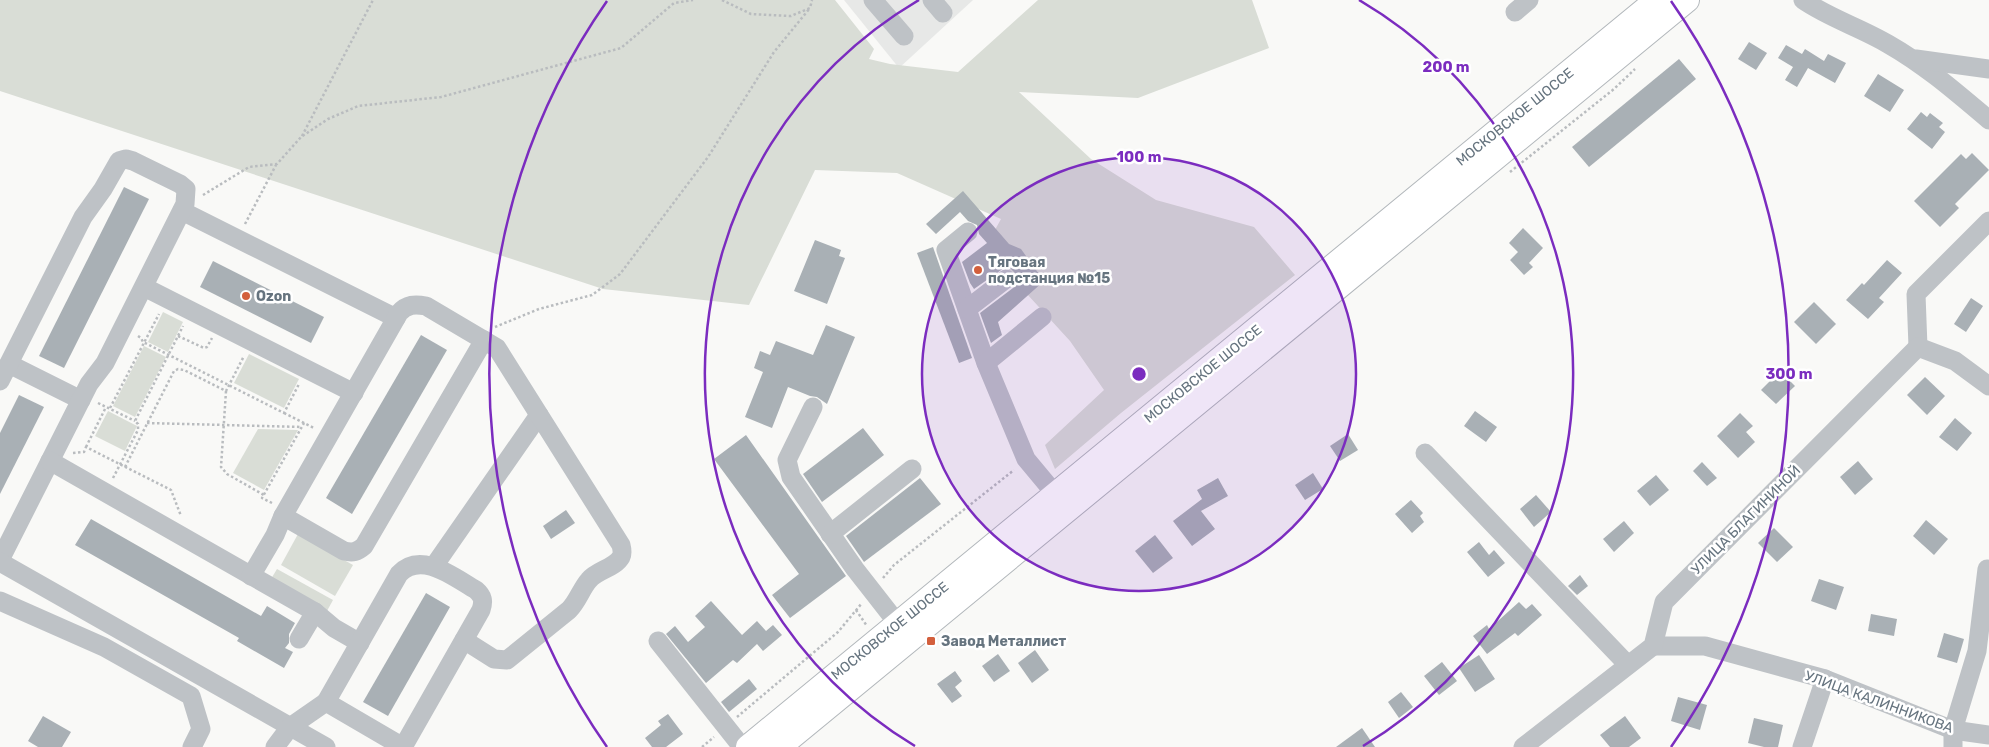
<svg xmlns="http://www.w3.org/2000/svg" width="1989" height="747" font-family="Rubik,sans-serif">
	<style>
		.built { fill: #e7e8e7 }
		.green { fill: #d9ddd6 }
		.building { fill: #a9b0b5 }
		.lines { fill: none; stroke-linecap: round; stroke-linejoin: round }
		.major-casing { stroke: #b2b7bb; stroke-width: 26 }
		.path { stroke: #b9bcbf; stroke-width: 2.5; stroke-dasharray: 2.5 2.5; stroke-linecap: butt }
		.minor { stroke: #bec2c6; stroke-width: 19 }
		.major { stroke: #fff; stroke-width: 24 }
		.ring { fill: none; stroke: #7b2cbf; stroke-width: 2.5 }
		.poi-dot { fill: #d35f3c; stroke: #fff; stroke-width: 2 }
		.labels { text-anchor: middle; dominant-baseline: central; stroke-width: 5; stroke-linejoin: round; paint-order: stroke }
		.street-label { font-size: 14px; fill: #66747f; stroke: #fff }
		.poi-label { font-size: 14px; font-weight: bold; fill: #66747f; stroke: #fff; text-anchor: start }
		.centre { fill: #7b2cbf; stroke: #fff; stroke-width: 2.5 }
		.ring-label { font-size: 15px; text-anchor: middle; font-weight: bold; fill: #7b2cbf; stroke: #fff; stroke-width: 5; stroke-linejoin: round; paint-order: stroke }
	</style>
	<rect width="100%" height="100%" fill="#f9f9f7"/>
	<polygon class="built" points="844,0 973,0 899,68"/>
	<g class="green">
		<polygon points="0,0 835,0 874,49 869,59 890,64 958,72 1038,0 1252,0 1269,48 1138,98 1019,92 1091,159 1156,200 1254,227 1295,275 1121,413 1055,469 1045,445 1104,390 1070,341 985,248 1001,219 897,173 815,170 749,305 603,289 0,91"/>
		<polygon points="163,312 183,322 168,352 148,342"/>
		<polygon points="144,346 166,357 135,417 113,406"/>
		<polygon points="249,354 299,379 284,408 234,383"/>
		<polygon points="108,411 137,426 125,451 95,436"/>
		<polygon points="258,429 298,430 264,490 233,473"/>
		<polygon points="298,534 353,565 335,596 281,565"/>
		<polygon points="277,569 333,600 327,611 271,579"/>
	</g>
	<g class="building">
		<polygon points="1749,42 1767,53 1756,70 1738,59"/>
		<polygon points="1786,45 1802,54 1805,49 1824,61 1828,54 1846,63 1835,83 1808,68 1797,87 1785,80 1793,67 1778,58"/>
		<polygon points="1679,59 1696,79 1589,167 1572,147"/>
		<polygon points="1878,74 1904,90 1890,112 1864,96"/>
		<polygon points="1921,112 1927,117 1930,113 1943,123 1939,127 1945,132 1932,149 1907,129"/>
		<polygon points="1972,153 1989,170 1955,204 1959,208 1940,227 1914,201 1961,154 1966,159"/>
		<polygon points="124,187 149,199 64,368 39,356"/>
		<polygon points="963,191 1009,244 1021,249 1044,281 998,322 1002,335 991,343 980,313 1013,288 1017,283 1015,273 1010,268 1004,268 974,289 970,283 962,262 987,243 979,234 977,225 968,221 960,212 936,234 926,224"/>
		<polygon points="1523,228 1543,248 1529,263 1533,267 1524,275 1510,260 1518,252 1509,243"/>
		<polygon points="815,240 841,250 839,256 845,258 827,304 794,291"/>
		<polygon points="933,247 972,358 959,363 917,253"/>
		<polygon points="1887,260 1902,273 1879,298 1884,302 1868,319 1846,300 1862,283 1864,285"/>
		<polygon points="213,261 324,317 311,343 200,287"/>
		<polygon points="1971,298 1983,306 1966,332 1954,324"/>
		<polygon points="1814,302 1836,324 1816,344 1794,322"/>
		<polygon points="826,325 855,337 827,404 817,397 810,396 788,387 772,428 745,417 763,372 754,368 760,351 770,355 776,341 813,355"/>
		<polygon points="421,335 447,350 352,514 326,498"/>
		<polygon points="1780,371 1795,386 1776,404 1761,390"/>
		<polygon points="1925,377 1945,396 1927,415 1907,395"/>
		<polygon points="19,395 44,407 0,494 0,433"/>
		<polygon points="1475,411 1497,427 1486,442 1464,426"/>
		<polygon points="1740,413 1753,426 1746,432 1755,442 1738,458 1717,436"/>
		<polygon points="1955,418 1972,433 1957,451 1939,437"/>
		<polygon points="863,428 884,455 822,502 803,474"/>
		<polygon points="1348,434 1358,450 1340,461 1330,446"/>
		<polygon points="746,435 846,576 790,618 772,595 799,574 714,459"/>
		<polygon points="1858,461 1873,479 1855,495 1840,477"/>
		<polygon points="1702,462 1717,478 1707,486 1693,471"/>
		<polygon points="1313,473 1323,489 1305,500 1295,485"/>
		<polygon points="1656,475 1669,490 1650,506 1637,491"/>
		<polygon points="920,478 941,504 864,562 846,536"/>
		<polygon points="1218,478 1228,496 1201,511 1215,529 1192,546 1173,521 1202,499 1197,490"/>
		<polygon points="1536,495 1551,512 1534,527 1520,509"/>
		<polygon points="1411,500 1423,513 1420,516 1424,522 1412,533 1395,514"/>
		<polygon points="566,510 575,523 551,539 543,526"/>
		<polygon points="91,519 261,616 267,606 295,623 289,634 289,643 285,648 293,652 284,668 237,641 239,638 75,545"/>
		<polygon points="1926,520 1948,539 1934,555 1913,536"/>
		<polygon points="1624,521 1634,533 1614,552 1603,539"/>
		<polygon points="1774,528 1793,547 1777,562 1758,543"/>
		<polygon points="1155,535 1173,558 1153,573 1135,551"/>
		<polygon points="1479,542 1489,555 1494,550 1505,563 1488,577 1467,552"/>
		<polygon points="1580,575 1588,586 1577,595 1568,586"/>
		<polygon points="1819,579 1844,587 1836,610 1811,601"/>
		<polygon points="426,593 450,607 388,716 363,702"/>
		<polygon points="711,601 742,635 757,621 766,631 773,625 782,635 763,651 757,644 737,663 733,660 706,683 666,634 675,626 688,642 705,627 695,616"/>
		<polygon points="1519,602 1526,609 1532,604 1542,615 1518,636 1515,633 1487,654 1473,636 1487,625 1489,629"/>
		<polygon points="1871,614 1897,619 1894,636 1868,631"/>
		<polygon points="1944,633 1964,639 1957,663 1937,657"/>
		<polygon points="1035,650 1049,670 1032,683 1018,663"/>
		<polygon points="998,654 1010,671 994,682 982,666"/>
		<polygon points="1479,655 1495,679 1475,692 1459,668"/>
		<polygon points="1442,662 1457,681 1439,695 1424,676"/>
		<polygon points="955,671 962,681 955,687 962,696 952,703 937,684"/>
		<polygon points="749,679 757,689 729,712 721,702"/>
		<polygon points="1401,692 1413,707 1399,718 1388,702"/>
		<polygon points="1678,697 1707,705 1700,730 1671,721"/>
		<polygon points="668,714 683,734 666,747 652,747 645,738 661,725 658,721"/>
		<polygon points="43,716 71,732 62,747 38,747 28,741"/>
		<polygon points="1625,716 1641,738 1629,747 1610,747 1600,735"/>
		<polygon points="1754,718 1783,725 1778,747 1764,747 1748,743"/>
		<polygon points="1362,728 1375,747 1336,747"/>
	</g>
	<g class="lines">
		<defs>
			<g id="major">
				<polyline points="748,747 1657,0"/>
				<polyline points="779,747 1687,0"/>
			</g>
		</defs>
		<use href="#major" class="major-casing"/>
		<g class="path">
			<polyline points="722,0 751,14 791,16 810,8 812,0"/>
			<polyline points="302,136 373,0"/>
			<polyline points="1510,172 1614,89 1635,69"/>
			<polyline points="203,195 249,167 277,164 301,137 328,119 358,106 441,97 621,48 674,3 693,0"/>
			<polyline points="245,224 276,165"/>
			<polyline points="495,327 539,309 592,295 620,274 708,157 774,52 810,8"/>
			<polyline points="138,336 141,338 143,342 284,413 299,384"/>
			<polyline points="178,336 204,348 207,347 212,338"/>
			<polyline points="226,391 221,467 227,474 264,495"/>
			<polyline points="98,403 135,421"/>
			<polyline points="110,408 159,314"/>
			<polyline points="284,413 314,428"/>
			<polyline points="147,423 302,427"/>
			<polyline points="86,447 106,407"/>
			<polyline points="73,453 84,452 86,447 171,490 181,516"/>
			<polyline points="125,467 174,371 178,369 184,370 226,391 244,356"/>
			<polyline points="113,478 138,430 138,424 135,421 183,326"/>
			<polyline points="272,503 262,498 304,423"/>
			<polyline points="883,578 894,565 1014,470"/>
			<polyline points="856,610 867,626"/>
			<polyline points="737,717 838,632 862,603"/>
			<polyline points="702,747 714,737"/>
		</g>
		<g class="minor">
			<polyline points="873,0 904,36"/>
			<polyline points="932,0 943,13"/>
			<path d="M1803 0C1829 18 1861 28 1888 44 1925 65 1957 93 1989 120"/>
			<polyline points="1515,12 1529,0"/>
			<polyline points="1916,59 1989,69"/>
			<polyline points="182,211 396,318"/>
			<polyline points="968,232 946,250 986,363 1026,459 1056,495"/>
			<polyline points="144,287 354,393"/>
			<polyline points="967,309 1006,279"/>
			<polyline points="1918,347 1916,294 1989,221"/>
			<polyline points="986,363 1042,317"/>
			<polyline points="9,364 81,400"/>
			<polyline points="0,381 83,217 103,189 119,161 126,159 133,161 180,184 186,189 185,204 105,363 89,384 0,560"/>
			<polyline points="813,407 787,460 791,477 855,569 898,624"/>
			<polyline points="1425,453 1628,665"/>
			<polyline points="50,461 315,612 334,628 360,643"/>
			<path d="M283 516 344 551C353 553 357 552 364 546L484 340"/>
			<polyline points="830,534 912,469"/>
			<polyline points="0,562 326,747"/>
			<polyline points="434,566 539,415"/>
			<path d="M251 576 275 535 283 516 399 313C407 304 415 304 426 306L497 348 621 545C622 549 623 553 621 557 615 568 597 570 589 580 581 589 578 601 569 610L507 660 494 659 464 640"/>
			<polyline points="0,601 104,647 191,696 201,729 192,747"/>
			<polyline points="299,639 315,612"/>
			<polyline points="658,641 742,747"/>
			<polyline points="1653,646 1705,646 1825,679 1953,730 1989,735"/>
			<polyline points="275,747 290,727 326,702"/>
			<path d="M403 747 481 610C484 601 483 596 476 590 455 578 421 550 399 574L326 702 403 747"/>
			<polyline points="1523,747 1653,646 1664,602 1918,347 1955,361 1989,386"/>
			<polyline points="1802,747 1825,679"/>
			<polyline points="1953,747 1953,730 1977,651 1987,569"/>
		</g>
		<use href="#major" class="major"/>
	</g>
	<circle cx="1139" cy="374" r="217" fill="#7b2cbf" fill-opacity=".12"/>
	<g class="ring">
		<circle cx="1139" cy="374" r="217"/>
		<path d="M915 746A434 434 0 0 1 919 0M1359 0A434 434 0 0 1 1363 746"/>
		<path d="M607 747A650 650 0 0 1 607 1M1671 1A650 650 0 0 1 1671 747"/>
	</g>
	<g class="poi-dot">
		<circle cx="978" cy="270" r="5"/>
		<circle cx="246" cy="296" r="5"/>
		<rect x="926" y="636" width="10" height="10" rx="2.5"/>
	</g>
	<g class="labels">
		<g class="street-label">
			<text transform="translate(1515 117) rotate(-39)">МОСКОВСКОЕ ШОССЕ</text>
			<text transform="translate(1203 374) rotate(-39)">МОСКОВСКОЕ ШОССЕ</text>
			<text transform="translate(1746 520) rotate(-45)">УЛИЦА БЛАГИНИНОЙ</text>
			<text transform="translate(890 631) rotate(-39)">МОСКОВСКОЕ ШОССЕ</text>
			<text transform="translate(1879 702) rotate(20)">УЛИЦА КАЛИННИКОВА</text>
		</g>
		<g class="poi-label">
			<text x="988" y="262">Тяговая<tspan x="988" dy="16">подстанция №15</tspan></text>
			<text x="256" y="296">Ozon</text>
			<text x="941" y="641">Завод Металлист</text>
		</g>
	</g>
	<circle cx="1139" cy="374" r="8" class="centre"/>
	<g class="ring-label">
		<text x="1446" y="72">200 m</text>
		<text x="1139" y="162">100 m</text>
		<text x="1789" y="379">300 m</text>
	</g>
</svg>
